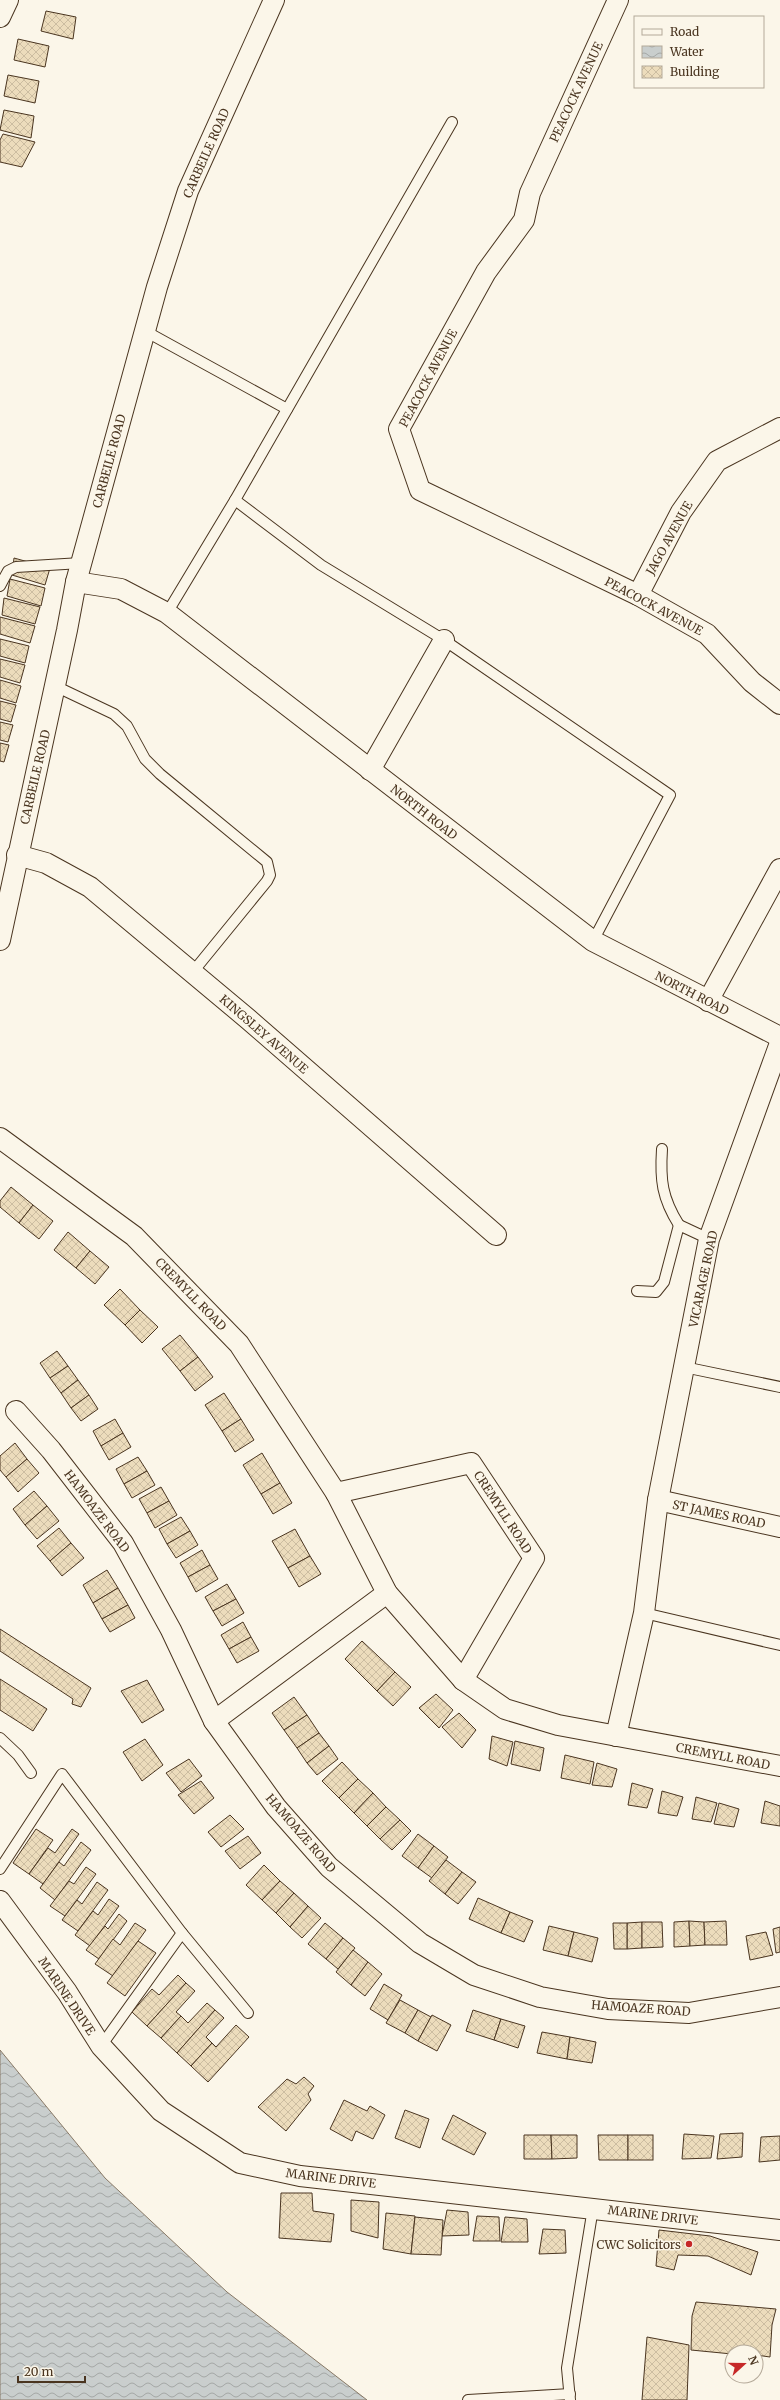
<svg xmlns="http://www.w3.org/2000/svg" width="780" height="2400" font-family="Merriweather,serif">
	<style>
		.water { fill: url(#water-waves); stroke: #887966 }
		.building { fill: url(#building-cross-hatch); stroke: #4a3520 }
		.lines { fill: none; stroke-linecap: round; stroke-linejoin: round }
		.lane-casing { stroke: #4a3520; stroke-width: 12 }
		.street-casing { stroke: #4a3520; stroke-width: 22 }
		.lane { stroke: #fbf6e9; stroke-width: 10 }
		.street { stroke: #fbf6e9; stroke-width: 20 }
		.poi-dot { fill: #c62828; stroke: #fbf6e9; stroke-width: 1.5 }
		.labels { text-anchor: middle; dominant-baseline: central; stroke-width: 3; stroke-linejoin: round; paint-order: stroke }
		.street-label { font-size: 12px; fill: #4a3520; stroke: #fbf6e9 }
		.poi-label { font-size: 12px; fill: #4a3520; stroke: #fbf6e9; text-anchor: end }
	</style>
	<defs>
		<pattern id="water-waves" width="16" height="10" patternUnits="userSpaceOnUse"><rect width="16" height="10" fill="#c9cecd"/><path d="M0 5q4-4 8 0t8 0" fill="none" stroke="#a5a8a6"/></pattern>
		<pattern id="building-cross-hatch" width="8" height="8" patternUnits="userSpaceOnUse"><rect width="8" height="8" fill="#ecdcbc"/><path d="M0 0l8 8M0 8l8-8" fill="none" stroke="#ccbda1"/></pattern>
	</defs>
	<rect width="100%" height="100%" fill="#fbf6e9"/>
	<polygon class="water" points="0,2050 105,2178 227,2292 367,2400 0,2400"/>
	<g class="building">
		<polygon points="46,11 76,17 73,39 41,31"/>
		<polygon points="18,39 49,46 45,67 14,60"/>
		<polygon points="8,75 39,81 35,103 4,96"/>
		<polygon points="4,110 34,116 31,138 0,130"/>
		<polygon points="3,134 35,142 22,167 0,162 0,140"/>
		<polygon points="14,558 50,568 45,585 12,575"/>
		<polygon points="10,579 45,588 41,606 7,596"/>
		<polygon points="4,598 40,607 35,624 2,615"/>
		<polygon points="0,617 35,626 30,643 0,634"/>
		<polygon points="0,639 29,646 25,663 0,656"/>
		<polygon points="0,659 25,665 20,683 0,677"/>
		<polygon points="0,680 21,686 16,703 0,698"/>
		<polygon points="0,701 16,705 11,722 0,719"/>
		<polygon points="0,722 13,725 8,742 0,740"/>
		<polygon points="0,743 9,745 4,762 0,761"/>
		<polygon points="11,1187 33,1205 19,1223 0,1207 0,1201"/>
		<polygon points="33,1205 53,1221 39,1239 19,1223"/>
		<polygon points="68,1232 90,1251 76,1268 54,1250"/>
		<polygon points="90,1251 109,1267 95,1284 76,1268"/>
		<polygon points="120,1289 140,1310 125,1325 104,1305"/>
		<polygon points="140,1310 158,1327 142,1343 125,1325"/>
		<polygon points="180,1335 198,1357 180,1371 162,1349"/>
		<polygon points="57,1351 68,1366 50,1378 40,1363"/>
		<polygon points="198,1357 213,1377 195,1391 180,1371"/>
		<polygon points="68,1366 78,1380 61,1393 50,1378"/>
		<polygon points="78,1380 89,1395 71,1408 61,1393"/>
		<polygon points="224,1393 241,1419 222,1431 205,1405"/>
		<polygon points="89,1395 98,1409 81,1421 71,1408"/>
		<polygon points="115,1419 123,1433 101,1446 93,1431"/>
		<polygon points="241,1419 254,1440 235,1452 222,1431"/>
		<polygon points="123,1433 131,1447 109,1460 101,1446"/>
		<polygon points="15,1443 27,1459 6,1477 0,1470 0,1456"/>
		<polygon points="262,1453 280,1483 261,1494 243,1465"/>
		<polygon points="138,1457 147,1471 124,1484 116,1469"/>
		<polygon points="27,1459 39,1473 18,1492 6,1477"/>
		<polygon points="147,1471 155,1485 132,1498 124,1484"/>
		<polygon points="280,1483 292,1503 273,1514 261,1494"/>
		<polygon points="161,1487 169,1501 147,1513 139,1499"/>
		<polygon points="34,1491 47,1506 25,1525 13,1509"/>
		<polygon points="169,1501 177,1515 155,1528 147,1513"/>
		<polygon points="47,1506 59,1521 37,1539 25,1525"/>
		<polygon points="181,1517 190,1531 167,1544 159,1529"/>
		<polygon points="59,1528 71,1543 50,1561 37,1546"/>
		<polygon points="295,1529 310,1556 288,1568 272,1541"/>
		<polygon points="190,1531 198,1545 176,1558 167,1544"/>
		<polygon points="71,1543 84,1558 62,1576 50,1561"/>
		<polygon points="202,1550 210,1565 188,1577 180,1563"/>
		<polygon points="310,1556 321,1574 299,1587 288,1568"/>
		<polygon points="210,1565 218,1579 196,1592 188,1577"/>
		<polygon points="107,1570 118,1588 93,1603 83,1585"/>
		<polygon points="227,1584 236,1599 213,1611 205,1597"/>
		<polygon points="118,1588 128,1605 102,1619 93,1603"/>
		<polygon points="236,1599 244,1613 222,1626 213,1611"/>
		<polygon points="128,1605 135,1618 110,1632 102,1619"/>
		<polygon points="243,1622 251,1637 229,1649 221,1635"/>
		<polygon points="0,1629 91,1688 81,1707 72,1704 73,1699 0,1651"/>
		<polygon points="251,1637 259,1651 237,1663 229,1649"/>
		<polygon points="362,1641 395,1672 377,1691 345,1659"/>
		<polygon points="395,1672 411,1687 393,1706 377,1691"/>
		<polygon points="0,1679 47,1709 33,1731 0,1710"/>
		<polygon points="147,1680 164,1710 142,1723 121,1691"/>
		<polygon points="436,1694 453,1710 439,1728 419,1708"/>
		<polygon points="294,1697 307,1715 284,1730 272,1713"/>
		<polygon points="459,1713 476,1730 462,1748 442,1727"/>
		<polygon points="307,1715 319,1733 297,1748 284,1730"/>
		<polygon points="319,1733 329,1746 307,1763 297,1748"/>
		<polygon points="492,1736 513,1742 507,1766 489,1759"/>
		<polygon points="145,1739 163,1765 142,1781 123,1752"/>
		<polygon points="515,1741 544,1748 540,1771 511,1764"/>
		<polygon points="329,1746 338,1759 317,1775 307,1763"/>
		<polygon points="565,1755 594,1762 590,1784 561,1778"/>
		<polygon points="189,1759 202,1776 181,1792 166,1773"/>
		<polygon points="342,1762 358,1779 339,1798 322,1781"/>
		<polygon points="597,1763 617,1769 612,1787 592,1785"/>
		<polygon points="358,1779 373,1793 354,1813 339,1798"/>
		<polygon points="201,1781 214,1798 194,1814 178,1795"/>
		<polygon points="632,1783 653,1789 647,1808 628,1805"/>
		<polygon points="662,1791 683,1797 677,1816 658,1813"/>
		<polygon points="373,1793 386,1807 367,1826 354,1813"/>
		<polygon points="696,1797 717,1803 711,1822 692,1819"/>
		<polygon points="765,1801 780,1806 780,1826 761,1823"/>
		<polygon points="719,1803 739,1809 734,1827 714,1824"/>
		<polygon points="386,1807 400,1820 380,1839 367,1826"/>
		<polygon points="230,1815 244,1829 221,1847 208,1832"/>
		<polygon points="400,1820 411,1831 392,1850 380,1839"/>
		<polygon points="36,1829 53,1840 29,1874 13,1863"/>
		<polygon points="72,1829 79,1834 43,1884 29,1874 48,1848 55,1853"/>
		<polygon points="418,1834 434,1846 418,1868 402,1856"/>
		<polygon points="248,1836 261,1853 240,1869 225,1851"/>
		<polygon points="81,1842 91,1850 55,1900 40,1888 59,1862 64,1866"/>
		<polygon points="434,1846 448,1857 432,1878 418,1868"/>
		<polygon points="446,1860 462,1872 445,1894 429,1881"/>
		<polygon points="264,1865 280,1881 262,1900 246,1885"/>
		<polygon points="86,1867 96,1874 65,1916 50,1906 69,1881 74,1884"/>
		<polygon points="462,1872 476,1882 458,1904 445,1894"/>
		<polygon points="280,1881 294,1893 276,1913 262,1900"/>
		<polygon points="97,1882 108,1890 78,1931 62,1920 77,1900 82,1904"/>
		<polygon points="294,1893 308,1906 290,1927 276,1913"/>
		<polygon points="478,1898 510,1912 501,1933 469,1919"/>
		<polygon points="109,1899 119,1906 90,1946 75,1935 93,1911 98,1915"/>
		<polygon points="308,1906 321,1918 302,1938 290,1927"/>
		<polygon points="510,1912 533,1921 524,1942 501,1933"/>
		<polygon points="119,1914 127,1921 99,1959 86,1950 105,1926 108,1929"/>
		<polygon points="689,1921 690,1946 674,1947 674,1922"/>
		<polygon points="689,1921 704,1922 705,1945 690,1946"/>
		<polygon points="726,1921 727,1945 705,1945 704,1922"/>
		<polygon points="642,1922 642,1948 627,1949 627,1923"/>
		<polygon points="642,1922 662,1922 663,1947 642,1948"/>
		<polygon points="135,1923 146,1930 113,1976 95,1964 113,1939 120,1945"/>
		<polygon points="325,1923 343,1938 326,1959 308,1944"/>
		<polygon points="613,1923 627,1923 627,1949 614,1949"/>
		<polygon points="549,1926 574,1932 568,1956 543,1950"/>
		<polygon points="780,1927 780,1952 776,1953 773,1929"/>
		<polygon points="574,1932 598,1938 592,1962 568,1956"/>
		<polygon points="766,1932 773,1955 750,1960 746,1936"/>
		<polygon points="343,1938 355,1948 338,1969 326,1959"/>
		<polygon points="138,1941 156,1953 125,1996 107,1983"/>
		<polygon points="353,1950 368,1962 351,1985 336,1972"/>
		<polygon points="368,1962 382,1974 365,1996 351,1985"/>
		<polygon points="178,1975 186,1983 147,2026 132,2012 152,1989 159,1995"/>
		<polygon points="186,1983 195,1991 176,2012 181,2016 161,2038 147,2026"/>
		<polygon points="384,1984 402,1995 388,2020 370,2009"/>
		<polygon points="400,2000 418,2010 405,2033 386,2023"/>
		<polygon points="207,2003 215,2010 177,2053 161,2038 181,2016 188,2023"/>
		<polygon points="215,2010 224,2018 206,2037 212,2043 191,2066 177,2053"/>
		<polygon points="418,2010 431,2017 418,2041 405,2033"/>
		<polygon points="473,2010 501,2019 494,2040 466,2031"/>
		<polygon points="432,2015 451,2025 437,2051 418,2041"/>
		<polygon points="501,2019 525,2026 518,2048 494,2040"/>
		<polygon points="236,2025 249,2037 208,2082 191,2066 212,2043 216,2047"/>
		<polygon points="542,2032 570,2037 567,2059 537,2053"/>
		<polygon points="570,2037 596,2042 592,2063 567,2059"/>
		<polygon points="304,2077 314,2086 308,2094 311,2100 286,2131 258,2107 287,2079 296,2084"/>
		<polygon points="344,2100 367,2111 370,2106 385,2115 373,2139 356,2131 352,2141 330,2129"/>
		<polygon points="405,2110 429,2119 420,2148 395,2138"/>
		<polygon points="453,2115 486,2133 474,2155 442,2139"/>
		<polygon points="743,2133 742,2157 717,2159 720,2134"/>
		<polygon points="684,2134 714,2136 711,2158 682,2159"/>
		<polygon points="524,2135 551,2135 552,2159 524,2159"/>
		<polygon points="551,2135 577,2135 577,2158 552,2159"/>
		<polygon points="598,2135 628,2135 628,2160 599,2160"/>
		<rect x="628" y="2135" width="25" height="25"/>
		<polygon points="780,2136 780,2160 759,2162 761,2137"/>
		<polygon points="281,2193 312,2193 313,2211 334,2214 331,2242 279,2238"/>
		<polygon points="351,2200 379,2202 378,2238 351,2231"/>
		<polygon points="447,2210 468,2212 469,2235 442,2236"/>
		<polygon points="386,2213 415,2216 411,2254 383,2249"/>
		<polygon points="477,2216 499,2217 500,2241 473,2241"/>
		<polygon points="415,2217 443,2220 441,2255 411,2254"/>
		<polygon points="505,2217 527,2219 528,2242 501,2242"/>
		<polygon points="543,2229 565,2230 566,2253 539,2254"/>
		<polygon points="659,2230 710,2236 758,2252 751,2275 708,2256 678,2255 674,2270 656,2266"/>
		<polygon points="696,2302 776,2309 772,2325 770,2357 756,2355 756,2352 732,2354 691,2350 692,2316"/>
		<polygon points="647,2337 689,2345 687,2400 642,2400"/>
	</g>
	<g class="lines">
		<defs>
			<g id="lane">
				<polyline points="145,331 287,409"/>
				<polyline points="235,500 321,565 444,640 670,795 593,941"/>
				<polyline points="0,586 8,571 16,567 81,563"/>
				<polyline points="167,613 235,500 452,122"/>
				<polyline points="55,686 114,714 127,726 145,759 160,774 267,862 270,875 267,881 192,973"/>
				<path d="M662 1149C660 1180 662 1198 679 1225"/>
				<polyline points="637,1291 656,1292 664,1282 679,1225 709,1239"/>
				<polyline points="684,1367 780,1387"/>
				<polyline points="644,1613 780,1645"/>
				<polyline points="0,1738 18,1755 31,1773"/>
				<polyline points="0,1869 62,1774 182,1933 248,2013"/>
				<polyline points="101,2046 182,1933"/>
				<polyline points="468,2400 570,2394"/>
				<polyline points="570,2400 567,2368 593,2208"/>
			</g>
			<g id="street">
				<polyline points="618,0 530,193 524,220 486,272 399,429 420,490 638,595 707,634 752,682 780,704"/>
				<polyline points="0,17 8,0"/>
				<polyline points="76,582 121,589 167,613 593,941 780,1037"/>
				<polyline points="638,595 681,512 717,461 780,428"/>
				<polyline points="370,770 444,640"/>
				<polyline points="17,855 46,863 90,887 248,1019 496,1235"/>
				<polyline points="0,940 67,630 76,582 157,287 188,191 274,0"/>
				<polyline points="708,1001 780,869"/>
				<polyline points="0,1138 134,1236 239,1344 336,1493 387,1593 463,1680 505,1709 558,1725 780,1766"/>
				<polyline points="16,1411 51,1450 123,1543 171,1630 214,1721 276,1807 329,1867 420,1943 474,1975 540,1997 608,2009 689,2013 780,1997"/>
				<polyline points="336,1493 471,1463 534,1558 463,1680"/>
				<polyline points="658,1500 780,1527"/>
				<polyline points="214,1721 387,1593"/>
				<polyline points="616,1736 644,1613 658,1500 709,1239 780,1043"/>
				<polyline points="0,1901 67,1992 101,2046 161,2111 240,2163 300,2176 780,2230"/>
			</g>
		</defs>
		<use href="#lane" class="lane-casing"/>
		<use href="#street" class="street-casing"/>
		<use href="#lane" class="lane"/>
		<use href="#street" class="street"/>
	</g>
	<circle class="poi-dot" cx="689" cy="2244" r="4"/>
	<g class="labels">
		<g class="street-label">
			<text transform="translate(576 92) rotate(-65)">PEACOCK AVENUE</text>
			<text transform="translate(206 153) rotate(-66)">CARBEILE ROAD</text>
			<text transform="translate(428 378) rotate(-62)">PEACOCK AVENUE</text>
			<text transform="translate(109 461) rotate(-75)">CARBEILE ROAD</text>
			<text transform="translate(669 538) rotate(-61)">JAGO AVENUE</text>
			<text transform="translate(654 606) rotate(28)">PEACOCK AVENUE</text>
			<text transform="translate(35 777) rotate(-77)">CARBEILE ROAD</text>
			<text transform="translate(424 812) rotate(38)">NORTH ROAD</text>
			<text transform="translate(692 993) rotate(27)">NORTH ROAD</text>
			<text transform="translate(264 1034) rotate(41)">KINGSLEY AVENUE</text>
			<text transform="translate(703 1279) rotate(-78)">VICARAGE ROAD</text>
			<text transform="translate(191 1294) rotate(46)">CREMYLL ROAD</text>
			<text transform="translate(97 1511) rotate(53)">HAMOAZE ROAD</text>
			<text transform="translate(503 1512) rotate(57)">CREMYLL ROAD</text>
			<text transform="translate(719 1514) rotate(12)">ST JAMES ROAD</text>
			<text transform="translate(723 1756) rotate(11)">CREMYLL ROAD</text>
			<text transform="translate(301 1833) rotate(49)">HAMOAZE ROAD</text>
			<text transform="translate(67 1996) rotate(56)">MARINE DRIVE</text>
			<text transform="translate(641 2008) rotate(4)">HAMOAZE ROAD</text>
			<text transform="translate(331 2178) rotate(7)">MARINE DRIVE</text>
			<text transform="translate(653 2215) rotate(7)">MARINE DRIVE</text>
		</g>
		<g class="poi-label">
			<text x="681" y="2244">CWC Solicitors</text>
		</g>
	</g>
	<rect x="634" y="16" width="130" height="72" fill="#fbf6e9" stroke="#b4a999"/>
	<rect x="642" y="29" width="20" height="6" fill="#fbf6e9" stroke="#b4a999"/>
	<text x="670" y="36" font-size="12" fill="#4a3520">Road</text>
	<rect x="642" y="46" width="20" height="12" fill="url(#water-waves)" stroke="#b4a999"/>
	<text x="670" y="56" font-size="12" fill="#4a3520">Water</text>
	<rect x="642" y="66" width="20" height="12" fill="url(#building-cross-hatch)" stroke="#b4a999"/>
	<text x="670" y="76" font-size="12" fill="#4a3520">Building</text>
	<g transform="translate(744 2364) rotate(69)"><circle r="19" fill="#fbf6e9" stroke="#b4a999"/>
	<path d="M0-3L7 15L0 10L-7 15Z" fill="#c62828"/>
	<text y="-6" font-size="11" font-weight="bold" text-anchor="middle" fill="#4a3520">N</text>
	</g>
	<path d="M18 2376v6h67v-6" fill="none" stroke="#4a3520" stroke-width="2"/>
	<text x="24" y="2376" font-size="12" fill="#4a3520" stroke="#fbf6e9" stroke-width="3" paint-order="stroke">20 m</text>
</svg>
